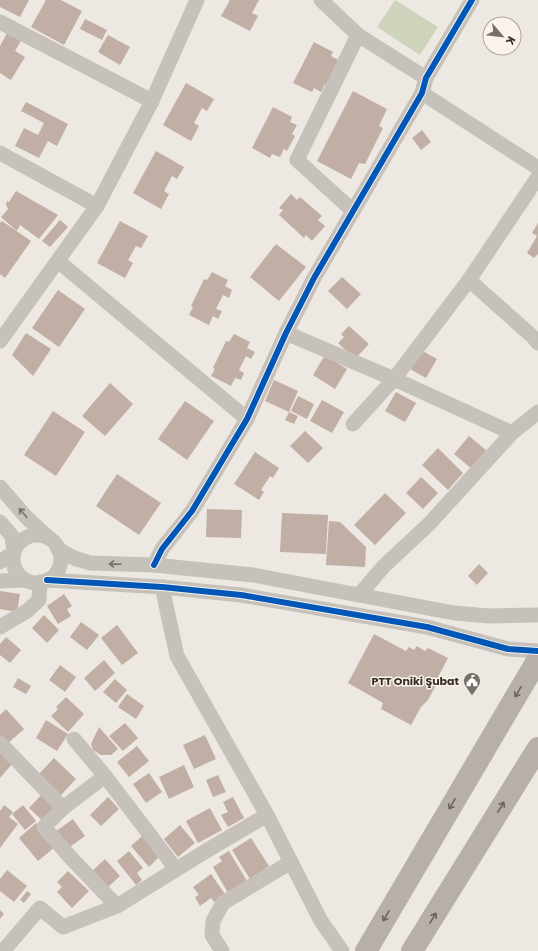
<svg xmlns="http://www.w3.org/2000/svg" width="538" height="951" font-family="Poppins,sans-serif">
	<style>
		.green { fill: #ced4bc }
		.building { fill: #c1aea4 }
		.lines { fill: none; stroke-linecap: round; stroke-linejoin: round }
		.minor { stroke: #c7c1bb; stroke-width: 15 }
		.primary { stroke: #b6afaa; stroke-width: 22 }
		.cycleway-casing { stroke: #faf3ea; stroke-width: 8 }
		.cycleway { stroke: #0057b8; stroke-width: 6 }
		.oneway { stroke: #78706b }
		.oneway2 { stroke: #6a625d }
		.labels { text-anchor: middle; dominant-baseline: central; stroke-width: 3; stroke-linejoin: round; paint-order: stroke }
		.poi-label { font-size: 11px; font-weight: bold; fill: #382e29; stroke: #faf3ea; text-anchor: end }
	</style>
	<rect width="100%" height="100%" fill="#ede9e2"/>
	<polygon class="green" points="395,0 438,27 420,55 377,27"/>
	<g class="building">
		<polygon points="0,0 29,0 20,17 0,7"/>
		<polygon points="46,0 61,0 82,11 64,45 31,27"/>
		<polygon points="230,0 259,0 252,13 258,16 250,31 221,16"/>
		<polygon points="85,19 107,30 102,40 80,29"/>
		<polygon points="7,33 21,41 15,51 25,57 11,80 0,73 0,46"/>
		<polygon points="108,35 130,47 120,65 98,52"/>
		<polygon points="314,42 333,52 331,56 338,60 328,86 325,84 321,92 314,88 312,92 293,83"/>
		<polygon points="186,83 214,99 207,111 202,108 194,123 199,126 191,141 163,125"/>
		<polygon points="353,91 387,109 379,126 383,128 365,164 359,163 351,179 317,161"/>
		<polygon points="26,102 68,124 57,146 48,141 39,158 15,146 24,128 38,135 44,123 21,111"/>
		<polygon points="273,107 292,117 290,122 297,125 292,134 295,136 287,151 284,149 280,157 272,154 270,158 252,148"/>
		<polygon points="422,130 431,142 421,150 412,138"/>
		<polygon points="156,151 184,167 177,179 172,176 164,191 169,194 161,209 133,193"/>
		<polygon points="16,191 58,215 39,239 20,225 17,231 1,217 8,209 6,204 7,201 9,202"/>
		<polygon points="291,194 297,200 300,197 322,216 318,220 325,226 312,241 306,235 304,238 279,215 283,210 279,208"/>
		<polygon points="60,220 68,227 50,247 42,241"/>
		<polygon points="2,221 31,241 5,278 0,274 0,223"/>
		<polygon points="120,221 148,236 141,248 136,246 128,260 133,263 125,278 97,263"/>
		<polygon points="538,223 538,254 534,258 527,253 537,236 532,233"/>
		<polygon points="276,244 306,267 279,301 250,277"/>
		<polygon points="212,272 228,280 225,286 232,290 229,298 223,295 216,309 222,311 218,319 213,316 209,325 189,315 193,307 191,306 204,279 207,280"/>
		<polygon points="342,277 361,294 347,309 328,291"/>
		<polygon points="58,290 85,309 59,347 32,328"/>
		<polygon points="349,326 369,344 355,359 338,343 344,337 341,334"/>
		<polygon points="26,333 51,349 33,376 12,355"/>
		<polygon points="234,334 250,342 247,348 255,352 251,359 246,356 239,370 244,373 241,380 235,378 231,386 211,376 215,369 213,368 226,341 229,342"/>
		<polygon points="421,350 437,359 426,378 410,369"/>
		<polygon points="325,355 347,369 335,389 313,375"/>
		<polygon points="274,380 298,391 289,412 265,401"/>
		<polygon points="110,383 133,404 105,436 82,416"/>
		<polygon points="396,392 416,403 405,422 385,411"/>
		<polygon points="298,396 314,404 307,419 291,411"/>
		<polygon points="322,400 344,412 332,433 310,421"/>
		<polygon points="185,401 214,421 187,460 158,439"/>
		<polygon points="53,411 85,432 56,476 24,455"/>
		<polygon points="289,412 298,416 294,424 285,420"/>
		<polygon points="305,431 323,448 308,463 290,446"/>
		<polygon points="469,436 487,451 472,469 454,454"/>
		<polygon points="438,448 463,473 448,490 422,465"/>
		<polygon points="255,452 279,468 273,478 270,476 261,490 264,492 259,500 234,484"/>
		<polygon points="117,474 161,503 139,535 96,506"/>
		<polygon points="421,477 438,493 423,509 406,493"/>
		<polygon points="385,493 406,513 375,545 354,525"/>
		<polygon points="207,509 242,510 241,538 206,537"/>
		<polygon points="282,513 328,515 326,554 280,552"/>
		<polygon points="329,521 340,522 366,547 365,567 326,565"/>
		<polygon points="479,564 488,573 477,585 468,576"/>
		<polygon points="0,591 20,594 17,612 0,609"/>
		<polygon points="64,594 72,606 67,609 71,616 58,624 47,606"/>
		<polygon points="44,615 59,630 47,643 32,628"/>
		<polygon points="81,622 99,635 87,650 70,637"/>
		<polygon points="117,625 138,653 122,665 101,638"/>
		<polygon points="374,634 406,651 409,647 414,650 417,646 425,651 428,648 448,658 438,677 435,687 428,700 421,707 411,725 381,709 383,703 348,683"/>
		<polygon points="6,637 21,650 10,663 0,655 0,644"/>
		<polygon points="104,660 115,673 95,691 84,678"/>
		<polygon points="60,665 76,677 65,692 49,680"/>
		<polygon points="18,678 31,686 26,694 13,687"/>
		<polygon points="115,679 127,690 116,703 103,692"/>
		<polygon points="127,694 144,706 136,719 118,707"/>
		<polygon points="66,697 84,714 68,732 51,716 58,709 56,707"/>
		<polygon points="6,709 24,729 7,744 0,735 0,715"/>
		<polygon points="46,720 68,734 57,751 36,738"/>
		<polygon points="125,723 138,738 123,751 109,736"/>
		<polygon points="99,727 118,749 111,755 101,755 93,750 91,744"/>
		<polygon points="205,735 216,759 194,769 183,745"/>
		<polygon points="137,746 149,761 129,777 117,762"/>
		<polygon points="0,753 12,764 0,778"/>
		<polygon points="54,758 76,779 61,795 39,774"/>
		<polygon points="184,765 194,787 169,799 159,777"/>
		<polygon points="149,773 162,792 146,803 133,784"/>
		<polygon points="218,775 226,792 213,797 206,780"/>
		<polygon points="43,793 58,808 44,822 29,808"/>
		<polygon points="108,797 119,809 101,826 90,815"/>
		<polygon points="233,797 244,818 228,827 221,815 228,812 223,802"/>
		<polygon points="4,805 13,812 9,817 18,824 0,848 0,811"/>
		<polygon points="23,805 36,821 25,830 12,814"/>
		<polygon points="210,808 222,830 198,843 186,821"/>
		<polygon points="73,819 85,836 67,849 55,832"/>
		<polygon points="36,823 55,847 38,861 19,838"/>
		<polygon points="180,825 195,843 178,857 164,839"/>
		<polygon points="142,836 160,856 149,867 131,846"/>
		<polygon points="251,838 269,866 250,879 232,850"/>
		<polygon points="129,851 143,868 137,873 142,880 136,885 117,861"/>
		<polygon points="229,851 247,881 228,893 213,867 222,861 219,857"/>
		<polygon points="105,859 120,876 105,890 90,873"/>
		<polygon points="7,870 27,886 14,902 0,891 0,879"/>
		<polygon points="68,871 89,891 72,908 57,892 62,887 57,882"/>
		<polygon points="211,874 225,894 214,902 211,898 200,906 195,897 199,895 193,887"/>
		<polygon points="27,891 31,894 24,903 20,900"/>
		<polygon points="0,910 4,914 0,919"/>
	</g>
	<g class="lines">
		<g class="minor">
			<polyline points="321,0 358,35 426,78"/>
			<polyline points="0,22 152,101"/>
			<polyline points="422,93 538,168"/>
			<polyline points="0,153 97,206"/>
			<polyline points="353,211 297,160 358,35"/>
			<polyline points="58,261 247,419"/>
			<polyline points="469,280 533,337 538,343"/>
			<polyline points="286,333 394,379 512,433"/>
			<polyline points="0,341 97,206 152,101 197,0"/>
			<polyline points="353,424 394,379 469,280 538,177"/>
			<polyline points="0,487 27,518 48,537"/>
			<polyline points="0,522 12,536 14,552 0,562"/>
			<circle cx="37" cy="559" r="24"/>
			<polyline points="58,549 74,558 90,563 154,565 253,575 454,613 489,616 538,615"/>
			<polyline points="154,565 162,549 192,511 247,419 286,333 314,278 422,93 426,78 472,0"/>
			<polyline points="47,580 162,587 241,595 427,627 508,649 538,651"/>
			<polyline points="0,581 25,580"/>
			<polyline points="162,587 177,656 267,815 321,921 342,951"/>
			<polyline points="359,595 384,566 429,524 512,433 538,412"/>
			<polyline points="0,627 27,611 39,600 40,582"/>
			<polyline points="74,739 105,776 176,869"/>
			<polyline points="0,743 63,808"/>
			<polyline points="105,776 63,808 44,827 71,858 117,906"/>
			<polyline points="3,951 40,908 63,927 117,906 206,851 267,815"/>
			<polyline points="222,951 212,935 213,921 223,903 291,862"/>
		</g>
		<g class="primary">
			<polyline points="366,951 538,659"/>
			<polyline points="412,951 538,748"/>
		</g>
		<defs>
			<g id="cycleway">
				<polyline points="154,565 162,549 192,511 247,419 286,333 314,278 422,93 426,78 472,0"/>
				<polyline points="47,580 162,587 241,595 427,627 508,649 538,651"/>
			</g>
		</defs>
		<use href="#cycleway" class="cycleway-casing"/>
		<use href="#cycleway" class="cycleway"/>
	</g>
	<defs><path id="oneway-shaft" d="M-6 0H5M1.5-3L5.5 0L1.5 3" fill="none" stroke-width="1.6" stroke-linecap="round" stroke-linejoin="round"/></defs>
	<g class="oneway">
		<use href="#oneway-shaft" transform="translate(23 513) rotate(-131)"/>
		<use href="#oneway-shaft" transform="translate(115 564) rotate(-178)"/>
	</g>
	<g class="oneway2">
		<use href="#oneway-shaft" transform="translate(518 692) rotate(120)"/>
		<use href="#oneway-shaft" transform="translate(452 804) rotate(120)"/>
		<use href="#oneway-shaft" transform="translate(501 807) rotate(-58)"/>
		<use href="#oneway-shaft" transform="translate(386 916) rotate(121)"/>
		<use href="#oneway-shaft" transform="translate(433 918) rotate(-58)"/>
	</g>
	<defs>
		<symbol id="civic-pin" viewBox="-11 -11 22 30"><path d="M0 17L-7.5 6A9.5 9.5 0 1 1 7.5 6Z" fill="#776f6a" stroke="#faf3ea"/><path d="M-.6-6.5H3V-4.5H.6V-3L4-1V1h2V6H-6V1h2V-1L-.6-3ZM-1.2 2.5V6h2.4V2.5Z" fill="#fff"/></symbol>
	</defs>
	<g fill-rule="evenodd">
		<use href="#civic-pin" x="462" y="671" width="20" height="27"/>
	</g>
	<g class="labels">
		<g class="poi-label">
			<text x="459" y="681">PTT Oniki Şubat</text>
		</g>
	</g>
	<g transform="translate(502 36) rotate(118)"><circle r="19" fill="#faf3ea" stroke="#aca49d"/>
	<path d="M0-3L7 15L0 10L-7 15Z" fill="#776f6a"/>
	<text y="-6" font-size="11" font-weight="bold" text-anchor="middle" fill="#382e29">K</text>
	</g>
</svg>
